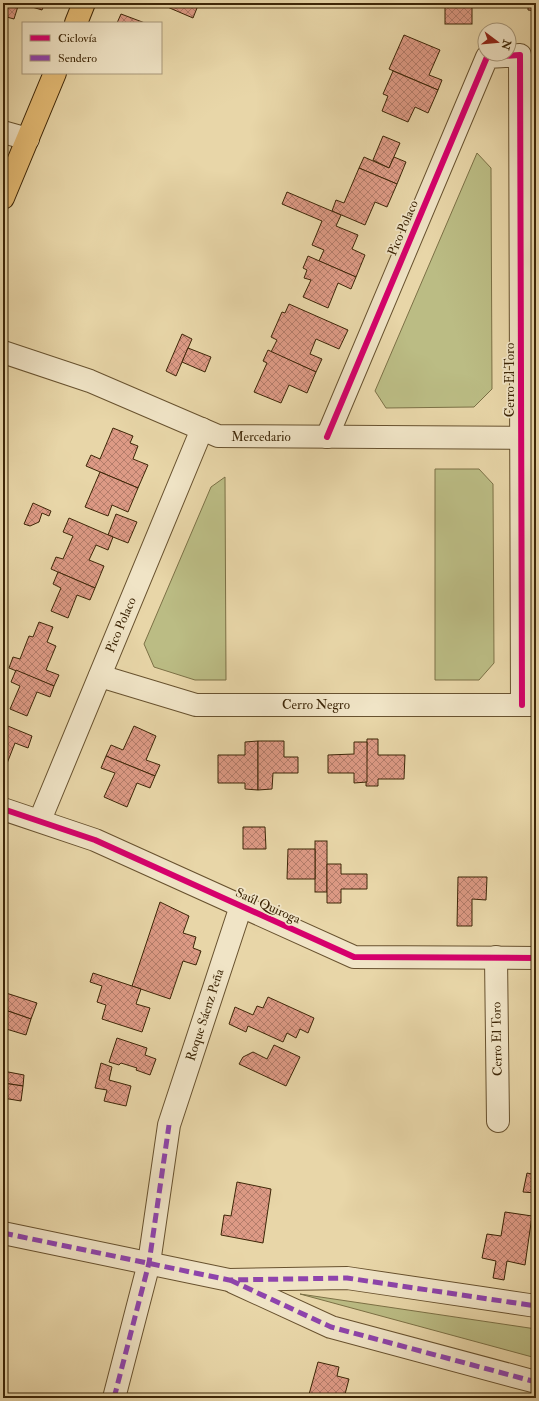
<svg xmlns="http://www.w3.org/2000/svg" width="539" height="1401" font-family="'IM FELL Double Pica',serif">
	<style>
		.green { fill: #bbbc84; stroke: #7c7146 }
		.building { fill: url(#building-cross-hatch); stroke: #3d2607 }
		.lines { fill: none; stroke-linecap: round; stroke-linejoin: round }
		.minor-casing { stroke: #68522f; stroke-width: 24 }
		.major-casing { stroke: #3d2607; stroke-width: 24 }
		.minor { stroke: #f0e4c6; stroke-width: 22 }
		.major { stroke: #e4bb74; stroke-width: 22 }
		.quiet { stroke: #8e44ad; stroke-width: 5; stroke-dasharray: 10 5; stroke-linecap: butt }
		.cycleway-casing { stroke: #f0e4c6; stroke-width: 8 }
		.cycleway { stroke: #d6006c; stroke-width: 6 }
		.labels { text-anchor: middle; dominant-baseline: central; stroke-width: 3.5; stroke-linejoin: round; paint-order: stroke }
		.street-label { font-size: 13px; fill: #3d2607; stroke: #f0e4c6 }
	</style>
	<defs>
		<pattern id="building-cross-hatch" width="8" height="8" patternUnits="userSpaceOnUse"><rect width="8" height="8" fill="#dd9a85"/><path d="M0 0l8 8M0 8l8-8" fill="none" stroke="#b47d6b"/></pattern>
	</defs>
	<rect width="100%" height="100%" fill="#e8d6a8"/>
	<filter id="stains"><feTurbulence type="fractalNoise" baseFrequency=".005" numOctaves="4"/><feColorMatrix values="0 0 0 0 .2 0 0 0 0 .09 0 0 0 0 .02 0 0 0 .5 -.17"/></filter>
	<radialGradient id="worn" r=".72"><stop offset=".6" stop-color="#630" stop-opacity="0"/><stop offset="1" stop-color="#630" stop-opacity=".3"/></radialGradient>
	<g class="green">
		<polygon points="477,153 491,168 492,389 474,407 386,408 375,391"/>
		<polygon points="435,469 479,469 493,484 494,663 479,680 435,680"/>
		<polygon points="225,477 226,680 195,680 154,667 144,644 211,487"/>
		<polygon points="300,1294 536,1329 536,1358"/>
	</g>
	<g class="building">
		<polygon points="3,3 19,3 14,19 3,16"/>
		<polygon points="19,3 45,3 42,10"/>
		<polygon points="158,3 199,3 193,18"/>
		<rect x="445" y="3" width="27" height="21"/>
		<polygon points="528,3 536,3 536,11 528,10"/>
		<polygon points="121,14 145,23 117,23"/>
		<polygon points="404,35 440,50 429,75 442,80 438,90 389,69"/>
		<polygon points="393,71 438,90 428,113 415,107 408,122 382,111 388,96 383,94"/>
		<polygon points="383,136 400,143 389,168 373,160"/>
		<polygon points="364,157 389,168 394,157 406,162 397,184 359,168"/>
		<polygon points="359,168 397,184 387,207 375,202 365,225 332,211 336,200 344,203"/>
		<polygon points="287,192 341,215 336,226 358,235 352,249 365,255 356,277 319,261 324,250 312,245 322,221 282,204"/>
		<polygon points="308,256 356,277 351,289 338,283 328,308 303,297 311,280 304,278 307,270 303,268"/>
		<polygon points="289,304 348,330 339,349 316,339 310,354 322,359 316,372 271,352 277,340 271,337 282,312 285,313"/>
		<polygon points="182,334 192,339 176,376 166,371"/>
		<polygon points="188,348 211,357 205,372 182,362"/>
		<polygon points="268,350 316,372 307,393 289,385 281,403 254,392 267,363 263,361"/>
		<polygon points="113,428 133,436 130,443 138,446 133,459 148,465 138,488 86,466 91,455 100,459"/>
		<polygon points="100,472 138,488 128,512 112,505 108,516 85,507"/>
		<polygon points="33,503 51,511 49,516 42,513 39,522 30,526 24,524"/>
		<polygon points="116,514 137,522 128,543 108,535"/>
		<polygon points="69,518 113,537 108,550 96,545 89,560 104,566 95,588 51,569 56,557 63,559 73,536 63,532"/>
		<polygon points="58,572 95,588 90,600 77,595 68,618 51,611 61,588 53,584"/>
		<polygon points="39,622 53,627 47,642 56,646 46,670 59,675 54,686 9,668 13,657 20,659 29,636 33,637"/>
		<polygon points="16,670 54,686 50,697 37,692 27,716 10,709 20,686 11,682"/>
		<polygon points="3,724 32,736 28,748 15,743 6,766 3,765"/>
		<polygon points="134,726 156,736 146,760 160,765 155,776 106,756 111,745 123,750"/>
		<polygon points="367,739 378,739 378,755 405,755 404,779 378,779 378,786 366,786"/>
		<polygon points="258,741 258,790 245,789 245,783 218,783 218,755 245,755 245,742"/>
		<polygon points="258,741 284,741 284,757 298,757 298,773 273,773 272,789 258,790"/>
		<polygon points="354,742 367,742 367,782 354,783 354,773 328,773 328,755 354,754"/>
		<polygon points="106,756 155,776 150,788 137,783 127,807 104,797 115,773 101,768"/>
		<polygon points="243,827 265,827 266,849 243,849"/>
		<rect x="315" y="841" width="12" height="51"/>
		<polygon points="288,849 315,849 315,879 287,879"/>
		<polygon points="327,864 341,864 341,874 367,874 367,889 341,889 341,903 327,903"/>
		<polygon points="458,877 487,877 486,900 472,899 472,926 457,926"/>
		<polygon points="160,902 189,916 183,933 196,937 193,948 201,951 196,965 183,961 170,999 132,986"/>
		<polygon points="93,973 141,989 136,1004 150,1008 142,1032 102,1019 106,1005 97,1002 102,986 90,982"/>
		<polygon points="3,992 37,1003 31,1019 8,1011 3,1026"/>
		<polygon points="268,997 314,1018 308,1033 300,1029 296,1038 287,1033 283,1042 248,1026 246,1032 229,1024 235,1007 253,1015 257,1006 263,1008"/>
		<polygon points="8,1011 31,1019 26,1035 3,1028"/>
		<polygon points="117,1038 147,1048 145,1055 156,1059 150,1075 136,1070 137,1068 121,1063 119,1065 109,1062"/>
		<polygon points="274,1045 300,1057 286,1086 239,1064 243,1057 253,1052 267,1059"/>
		<polygon points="101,1063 112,1067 109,1080 131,1086 126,1106 104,1101 107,1090 95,1088"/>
		<polygon points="3,1071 24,1075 23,1086 3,1083"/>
		<polygon points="3,1083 23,1086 21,1101 3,1098"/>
		<polygon points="527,1173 536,1175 536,1193 523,1192"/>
		<polygon points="237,1182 271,1189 263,1243 221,1235 224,1215 231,1216"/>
		<polygon points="505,1212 532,1216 525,1265 507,1261 504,1280 493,1278 496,1261 482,1258 487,1234 501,1236"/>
		<polygon points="318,1362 339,1367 337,1376 349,1379 344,1398 334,1398 323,1395 322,1398 308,1398"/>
	</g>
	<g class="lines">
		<defs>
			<g id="minor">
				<polyline points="3,132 28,139"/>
				<polyline points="3,352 90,381 218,436 536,438"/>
				<polyline points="327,437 487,57 520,55 522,705"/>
				<polyline points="100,676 196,705 536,705"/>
				<polyline points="3,809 95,840 354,957 536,958"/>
				<polyline points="40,820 202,429"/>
				<polyline points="496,957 498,1121"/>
				<polyline points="3,1233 229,1280 347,1278 536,1306"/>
				<polyline points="233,1282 331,1327 536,1382"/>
				<polyline points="114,1398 149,1263 169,1125 241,906"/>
			</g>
			<g id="major">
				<polyline points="76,23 84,3"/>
				<polyline points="3,198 55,73"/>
			</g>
		</defs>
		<use href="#minor" class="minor-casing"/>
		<use href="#major" class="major-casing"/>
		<use href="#minor" class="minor"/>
		<use href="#major" class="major"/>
		<g class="quiet">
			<polyline points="3,1233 229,1280 347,1278 536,1306"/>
			<polyline points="230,1280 331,1327 536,1382"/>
			<polyline points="114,1398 149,1263 169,1125"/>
		</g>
		<defs>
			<g id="cycleway">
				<polyline points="327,437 487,57 520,55 522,705"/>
				<polyline points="3,809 95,840 354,957 536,958"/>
			</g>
		</defs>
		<use href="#cycleway" class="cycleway-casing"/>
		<use href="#cycleway" class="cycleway"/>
	</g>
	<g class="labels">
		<g class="street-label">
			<text transform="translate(403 228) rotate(-67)">Pico Polaco</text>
			<text transform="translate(510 380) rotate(-90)">Cerro El Toro</text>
			<text x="261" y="437">Mercedario</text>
			<text transform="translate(121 625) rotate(-67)">Pico Polaco</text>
			<text x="316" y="705">Cerro Negro</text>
			<text transform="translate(268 906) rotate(24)">Saúl Quiroga</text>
			<text transform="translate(205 1015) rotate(-72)">Roque Sáenz Peña</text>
			<text transform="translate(497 1039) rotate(-91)">Cerro El Toro</text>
		</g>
	</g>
	<rect width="539" height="1401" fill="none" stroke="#e8d6a8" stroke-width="16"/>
	<rect x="4" y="4" width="531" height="1393" fill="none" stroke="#3d2607" stroke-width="2"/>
	<rect x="8" y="8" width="523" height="1385" fill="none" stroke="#3d2607"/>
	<rect x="22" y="22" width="140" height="52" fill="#f0e4c6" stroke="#a8987a"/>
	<rect x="30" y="35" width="20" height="6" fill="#d6006c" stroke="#a8987a"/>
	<text x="58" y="42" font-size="12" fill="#3d2607">Ciclovía</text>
	<rect x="30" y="55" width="20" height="6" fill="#8e44ad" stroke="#a8987a"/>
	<text x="58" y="62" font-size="12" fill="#3d2607">Sendero</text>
	<g transform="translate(497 42) rotate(106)"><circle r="19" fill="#f0e4c6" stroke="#a8987a"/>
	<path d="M0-3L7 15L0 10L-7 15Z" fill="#8f2418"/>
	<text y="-6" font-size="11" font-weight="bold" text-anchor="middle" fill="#3d2607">N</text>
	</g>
	<rect width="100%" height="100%" filter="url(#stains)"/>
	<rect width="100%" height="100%" fill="url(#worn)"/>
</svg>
